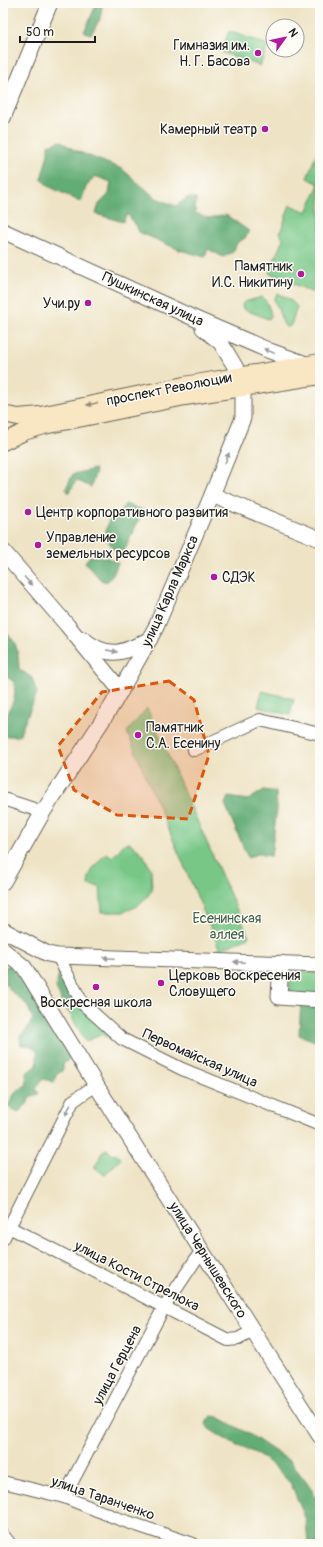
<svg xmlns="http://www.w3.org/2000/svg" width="323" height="1547" font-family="Pangolin,sans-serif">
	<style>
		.green { fill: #78c787; stroke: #4a7252 }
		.forest { fill: #62ac74; stroke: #3f6448 }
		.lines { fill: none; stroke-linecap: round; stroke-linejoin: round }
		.minor-casing { stroke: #666257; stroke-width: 14 }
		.tertiary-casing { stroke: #666257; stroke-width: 17 }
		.secondary-casing { stroke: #666257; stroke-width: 18 }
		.minor { stroke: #fff; stroke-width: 12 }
		.tertiary { stroke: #fff; stroke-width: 15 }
		.secondary { stroke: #f9e7c3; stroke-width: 16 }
		.oneway { fill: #999 }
		.oneway2 { fill: #968c78 }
		.marked { fill: #de560d; fill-opacity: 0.2; stroke: #de560d; stroke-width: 3; stroke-dasharray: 8 5; stroke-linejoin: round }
		.poi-dot { fill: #b5179e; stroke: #fdfcf7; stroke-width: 1.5 }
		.labels { text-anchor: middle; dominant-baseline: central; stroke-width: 3; stroke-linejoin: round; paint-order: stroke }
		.poi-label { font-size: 14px; fill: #1c1c1c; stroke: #fdfcf7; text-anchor: start }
		.street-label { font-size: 14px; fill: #1c1c1c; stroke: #fdfcf7 }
		.park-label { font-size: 14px; fill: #416047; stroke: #fdfcf7 }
	</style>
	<rect width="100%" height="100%" fill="#fdfcf7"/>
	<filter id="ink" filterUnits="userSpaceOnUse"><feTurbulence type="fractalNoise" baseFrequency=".025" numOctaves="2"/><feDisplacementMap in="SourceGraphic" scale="8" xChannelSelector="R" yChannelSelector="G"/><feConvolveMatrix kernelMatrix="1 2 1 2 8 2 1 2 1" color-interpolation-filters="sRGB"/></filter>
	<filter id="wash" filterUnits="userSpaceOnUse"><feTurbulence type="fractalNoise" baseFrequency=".012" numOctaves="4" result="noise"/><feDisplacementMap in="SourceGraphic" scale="16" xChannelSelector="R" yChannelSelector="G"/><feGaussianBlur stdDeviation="0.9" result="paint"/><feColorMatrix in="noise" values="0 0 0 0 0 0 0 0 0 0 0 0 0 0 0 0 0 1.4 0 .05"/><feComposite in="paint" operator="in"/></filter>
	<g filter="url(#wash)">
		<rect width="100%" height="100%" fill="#eee3c4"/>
		<g class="green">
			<polygon points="229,31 268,45 260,66 221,52"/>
			<polygon points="320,144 320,285 316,294 269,273 283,239 280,233 290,205 307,212 319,184 307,178"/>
			<path d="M277 294C283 295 293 301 297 307L291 325 289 327H286L284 325 274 299Z"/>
			<path d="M262 297C267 301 271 311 271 317L268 319 243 309 242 305 244 302Z"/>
			<polygon points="262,691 294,699 290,715 258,707"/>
			<polygon points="147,708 249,937 220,950 127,732"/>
			<path d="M125 843H130L143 854 151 870 152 890 146 898 136 907 123 912H102L100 887 88 885C88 871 98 863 106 853L113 857Z"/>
			<polygon points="290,971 320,972 320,996 289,994"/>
			<polygon points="75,996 120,1043 100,1034 86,1042 70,1014 74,1004"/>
			<polygon points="107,1149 110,1153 117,1154 121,1159 105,1174 94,1168 103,1151"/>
		</g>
		<g class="forest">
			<polygon points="97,3 105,3 102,7 100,19 91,34 84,32"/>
			<polygon points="61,141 74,150 122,169 156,198 176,206 187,198 196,198 195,213 209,218 226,215 249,231 245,238 237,243 233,252 223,257 208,249 205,257 180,250 139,232 136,225 127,214 123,222 96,214 99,204 109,194 111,182 95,176 86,187 81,202 48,186 41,179 48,154 48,145"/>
			<polygon points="95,469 96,471 91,487 76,480 70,492 68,492 66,488 73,474"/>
			<polygon points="125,504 143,510 123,554 113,549 105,535 110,515 119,515"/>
			<polygon points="90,556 108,558 118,563 113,575 107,582 101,580 85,562"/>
			<path d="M3 630C18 641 18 652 19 669L32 678 37 693 19 736H5C0 725 11 709 14 698 16 693 14 687 14 682L3 674Z"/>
			<polygon points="264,790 276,792 277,808 271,856 257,854 248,858 225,804 228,797 248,800"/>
			<polygon points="10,965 18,977 25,978 71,1058 63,1064 63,1070 56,1075 54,1082 43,1079 36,1088 39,1094 29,1097 28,1103 19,1112 7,1107 15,1093 27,1084 26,1073 37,1066 37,1051 30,1046 21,1045 20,1036 27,1029 33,1019 27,1005 13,993 5,983 6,975 3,968"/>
			<path d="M60 968C70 987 79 992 70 1014L63 1005 56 988Z"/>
			<polygon points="301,1002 320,1004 320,1043 299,1035"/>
			<polygon points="212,1416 218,1417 249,1434 291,1462 313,1491 320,1508 320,1544 308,1544 306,1520 291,1484 278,1470 258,1454 235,1445 209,1429 206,1424 208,1419"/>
		</g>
	</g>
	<g filter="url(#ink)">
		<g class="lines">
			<defs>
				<g id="minor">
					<polyline points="194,750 260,720 320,734"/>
					<polyline points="3,799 43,812"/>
					<polyline points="58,956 82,1003 122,1039 182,1069 320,1125"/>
					<polyline points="9,1227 228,1340 238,1339 253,1331"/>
					<polyline points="3,1239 73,1101 96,1085"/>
					<polyline points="3,1482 64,1497 119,1519 193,1544"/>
					<polyline points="64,1497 164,1307 202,1250"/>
					<polyline points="3,1535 10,1544"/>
				</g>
				<g id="tertiary">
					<polyline points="3,118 50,3"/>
					<polyline points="3,231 198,320 270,351 306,364"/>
					<polyline points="203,328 221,343 240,375"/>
					<polyline points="212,495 320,539"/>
					<polyline points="3,551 67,625 121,691"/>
					<path d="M83 639C109 660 124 653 150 639"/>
					<polyline points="3,882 43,812 113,704 156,627 212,495 243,418 243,388"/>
					<polyline points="3,930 48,954 58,956 320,965"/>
					<polyline points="3,950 24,967 96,1085 320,1436"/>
					<polyline points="281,963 279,997 320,1000"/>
				</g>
				<g id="secondary">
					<polyline points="3,414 18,417 40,415 184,385 320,362"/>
					<polyline points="3,442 24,432 44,426 93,416 185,397 320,376"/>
				</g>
			</defs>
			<use href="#minor" class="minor-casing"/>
			<use href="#tertiary" class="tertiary-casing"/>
			<use href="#secondary" class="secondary-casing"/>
			<use href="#minor" class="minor"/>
			<use href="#tertiary" class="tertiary"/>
			<use href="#secondary" class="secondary"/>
		</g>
		<defs><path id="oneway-solid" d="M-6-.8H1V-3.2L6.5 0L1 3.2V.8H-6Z"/></defs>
		<g class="oneway">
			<use href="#oneway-solid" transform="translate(269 351) rotate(-158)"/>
			<use href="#oneway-solid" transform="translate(227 458) rotate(-68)"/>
			<use href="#oneway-solid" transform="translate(28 581) rotate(49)"/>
			<use href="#oneway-solid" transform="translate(112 651) rotate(11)"/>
			<use href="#oneway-solid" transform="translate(109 958) rotate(-178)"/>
			<use href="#oneway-solid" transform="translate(239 962) rotate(-178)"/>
			<use href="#oneway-solid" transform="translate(68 1110) rotate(117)"/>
		</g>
		<use class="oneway2" href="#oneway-solid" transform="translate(92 404) rotate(168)"/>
	</g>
	<path class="marked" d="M169 681 194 700 209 755 188 819 117 815 74 790 58 746 102 692Z"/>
	<g class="poi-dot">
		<circle cx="258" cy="53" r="4"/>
		<circle cx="265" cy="129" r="4"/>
		<circle cx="301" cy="274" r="4"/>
		<circle cx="88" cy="303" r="4"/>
		<circle cx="28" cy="512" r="4"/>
		<circle cx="38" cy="545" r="4"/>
		<circle cx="214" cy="577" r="4"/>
		<circle cx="138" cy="735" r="4"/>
		<circle cx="161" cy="983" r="4"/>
		<circle cx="96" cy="987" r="4"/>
	</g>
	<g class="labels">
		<g class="poi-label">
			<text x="250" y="45" text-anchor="end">Гимназия им.<tspan x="250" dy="16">Н. Г. Басова</tspan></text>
			<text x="257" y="129" text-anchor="end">Камерный театр</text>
			<text x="293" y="266" text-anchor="end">Памятник<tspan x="293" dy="16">И.С. Никитину</tspan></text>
			<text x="80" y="303" text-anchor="end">Учи.ру</text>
			<text x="36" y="512">Центр корпоративного развития</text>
			<text x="46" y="537">Управление<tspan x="46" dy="16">земельных ресурсов</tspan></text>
			<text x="222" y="577">СДЭК</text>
			<text x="146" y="727">Памятник<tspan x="146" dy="16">С.А. Есенину</tspan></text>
			<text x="169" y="975">Церковь Воскресения<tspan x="169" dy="16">Словущего</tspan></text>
			<text x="96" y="1002" text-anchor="middle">Воскресная школа</text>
		</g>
		<g class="street-label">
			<text transform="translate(153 299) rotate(25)">Пушкинская улица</text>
			<text transform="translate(169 389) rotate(-11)">проспект Революции</text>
			<text transform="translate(170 591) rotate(-66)">улица Карла Маркса</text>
			<text transform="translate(200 1058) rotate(24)">Первомайская улица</text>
			<text transform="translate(208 1260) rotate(58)">улица Чернышевского</text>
			<text transform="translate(137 1276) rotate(27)">улица Кости Стрелюка</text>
			<text transform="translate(117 1365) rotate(-62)">улица Герцена</text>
			<text transform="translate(103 1498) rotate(19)">улица Таранченко</text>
		</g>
		<g class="park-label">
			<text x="227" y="918">Есенинская<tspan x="227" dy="16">аллея</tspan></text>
		</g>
	</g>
	<rect width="323" height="1547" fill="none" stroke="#fdfcf7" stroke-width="16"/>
	<g transform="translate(285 38) rotate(57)"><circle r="19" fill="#fdfcf7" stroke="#a3a29f"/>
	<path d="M0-3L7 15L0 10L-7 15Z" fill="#b5179e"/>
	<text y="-6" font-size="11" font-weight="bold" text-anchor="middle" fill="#1c1c1c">N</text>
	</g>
	<path d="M20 36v6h75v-6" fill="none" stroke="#1c1c1c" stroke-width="2"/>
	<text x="26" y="36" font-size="12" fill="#1c1c1c" stroke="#fdfcf7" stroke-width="3" paint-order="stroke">50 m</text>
</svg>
